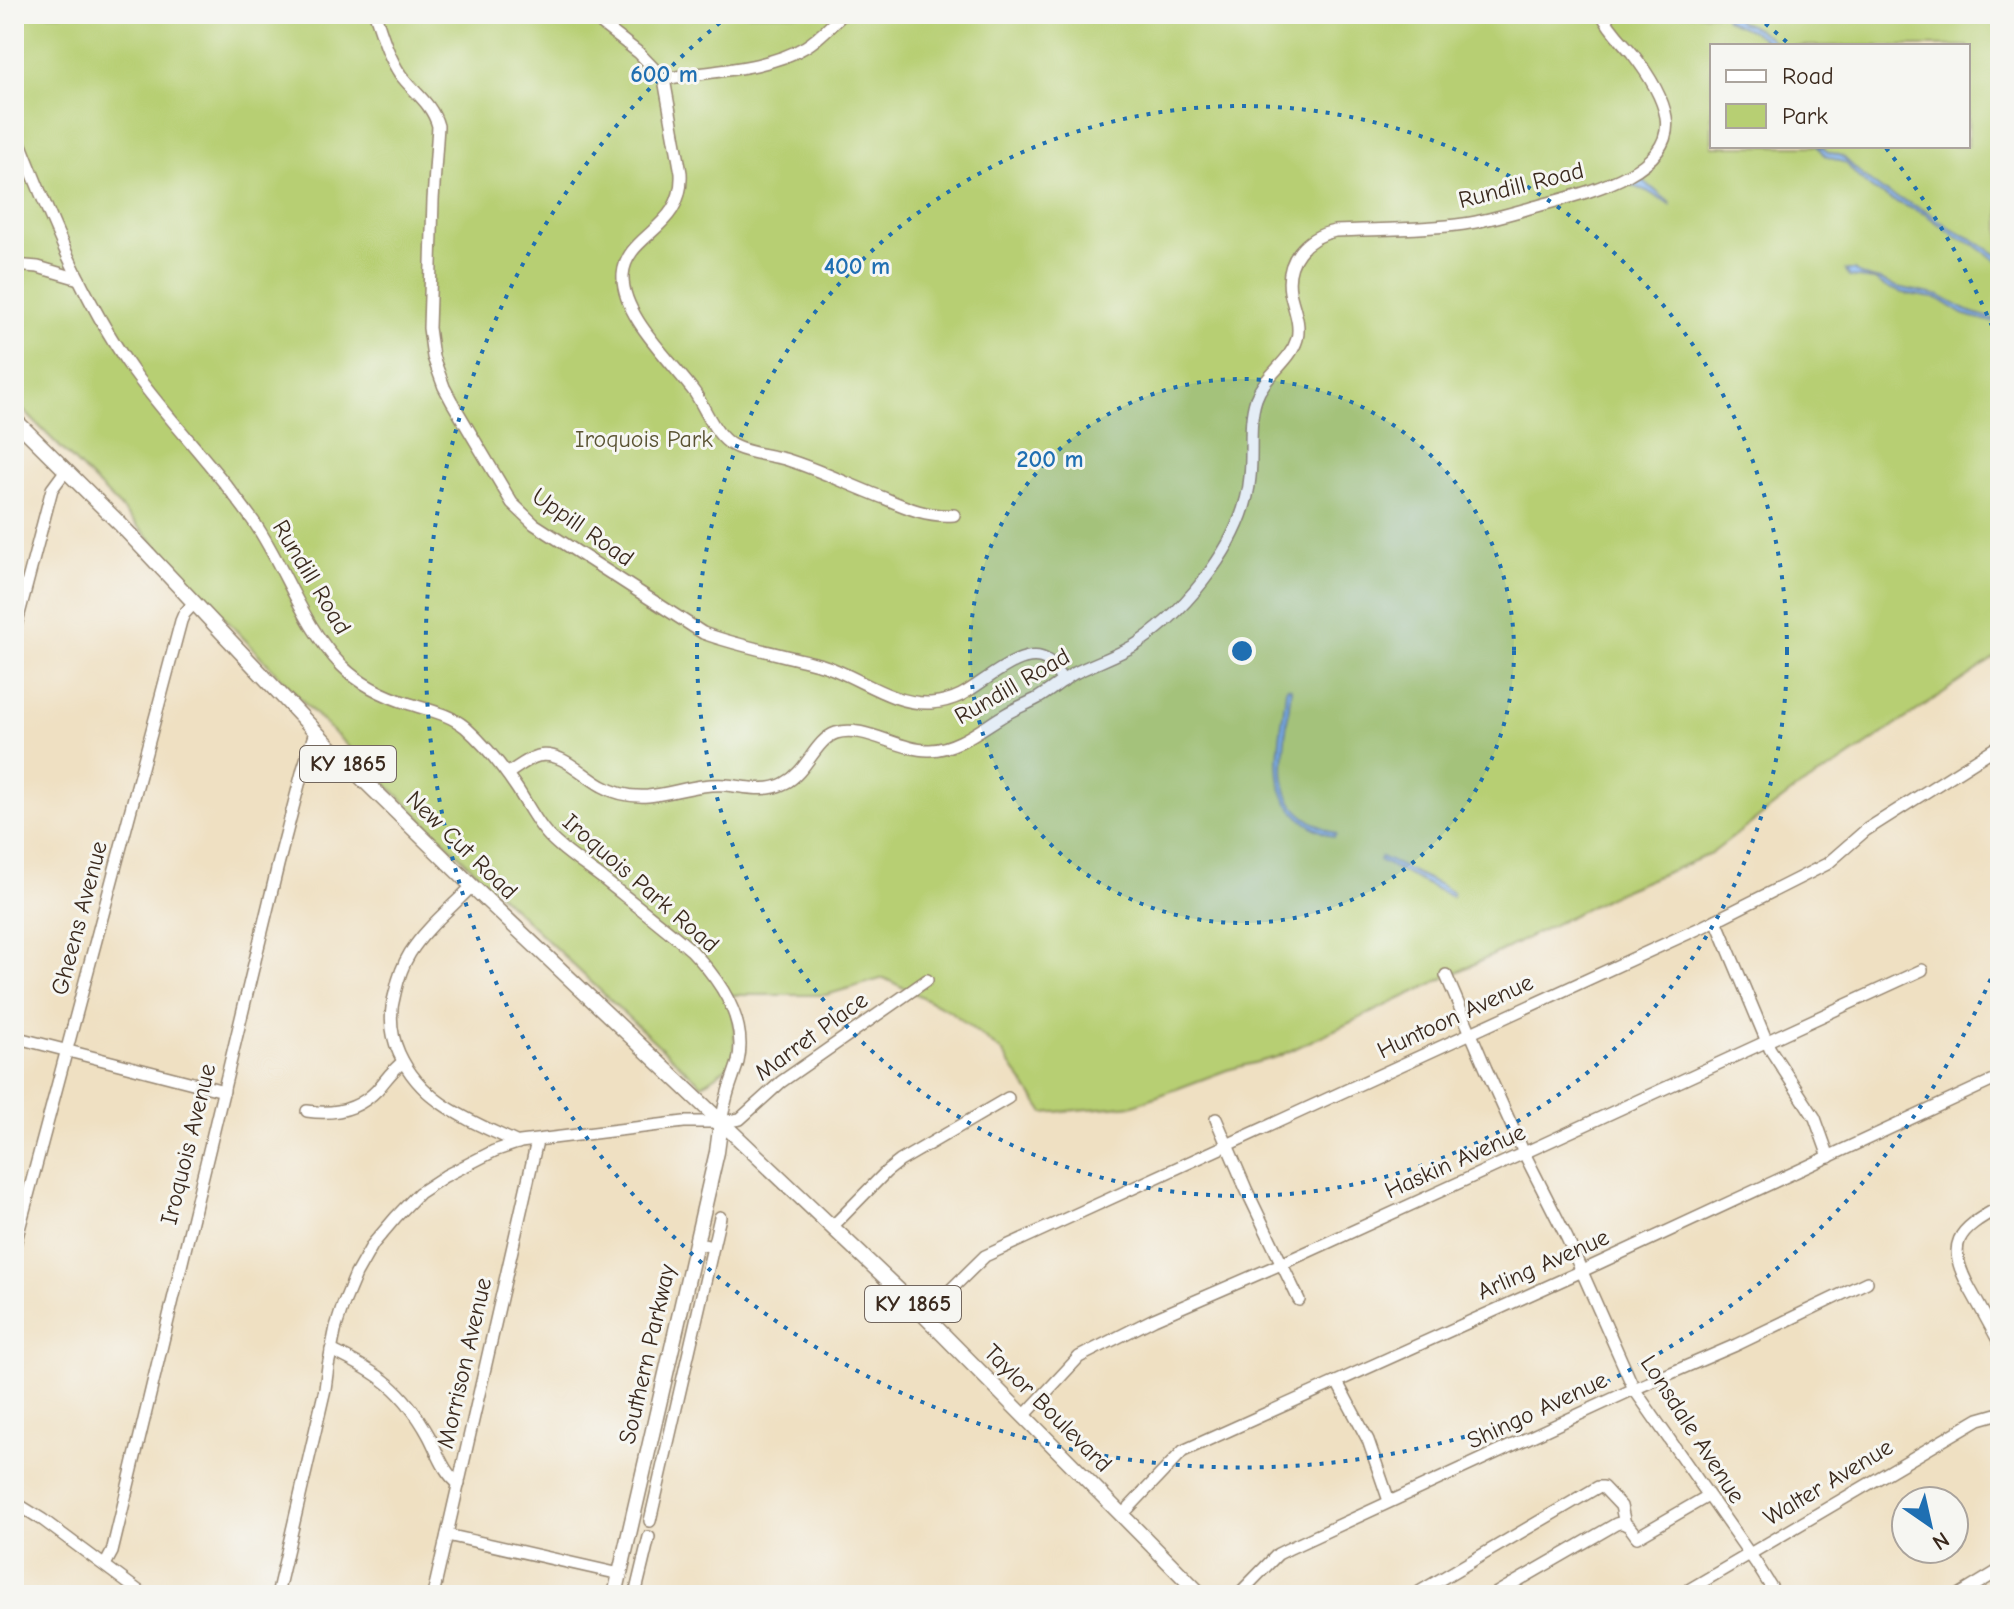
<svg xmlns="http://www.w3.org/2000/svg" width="2014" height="1609" font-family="'Comic Neue',sans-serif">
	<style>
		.green { fill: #b7cf73; stroke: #797c48; stroke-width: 2; fill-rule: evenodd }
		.water { fill: #87baf5; stroke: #61728a; stroke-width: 2 }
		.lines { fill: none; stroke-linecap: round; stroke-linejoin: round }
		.minor-casing { stroke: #958570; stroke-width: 14 }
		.major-casing { stroke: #958570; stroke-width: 17 }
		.minor { stroke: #fff; stroke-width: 11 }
		.major { stroke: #fff; stroke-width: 14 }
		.ring { fill: none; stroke: #1f6fb2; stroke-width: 4; stroke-dasharray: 4 8 }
		.labels { text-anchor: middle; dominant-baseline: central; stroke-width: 6; stroke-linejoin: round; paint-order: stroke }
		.shield { fill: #f6f6f2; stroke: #73675e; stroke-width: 2 }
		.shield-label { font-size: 22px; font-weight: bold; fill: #3b2a1e }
		.street-label { font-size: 24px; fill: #3b2a1e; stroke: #f6f6f2 }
		.park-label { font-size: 24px; fill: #5a5333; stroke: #f6f6f2 }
		.centre { fill: #1f6fb2; stroke: #f6f6f2; stroke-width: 4 }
		.ring-label { font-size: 24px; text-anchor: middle; font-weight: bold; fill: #1f6fb2; stroke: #f6f6f2; stroke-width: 6; stroke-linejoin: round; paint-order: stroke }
	</style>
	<rect width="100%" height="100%" fill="#f6f6f2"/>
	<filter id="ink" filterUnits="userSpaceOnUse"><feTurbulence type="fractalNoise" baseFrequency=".0125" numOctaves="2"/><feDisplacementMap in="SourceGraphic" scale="16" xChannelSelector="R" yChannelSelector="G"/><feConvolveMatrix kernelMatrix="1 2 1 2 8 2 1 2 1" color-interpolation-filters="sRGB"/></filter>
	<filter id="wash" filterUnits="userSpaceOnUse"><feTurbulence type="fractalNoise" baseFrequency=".006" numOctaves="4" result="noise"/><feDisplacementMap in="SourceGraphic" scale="32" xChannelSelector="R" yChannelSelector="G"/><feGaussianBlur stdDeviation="1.8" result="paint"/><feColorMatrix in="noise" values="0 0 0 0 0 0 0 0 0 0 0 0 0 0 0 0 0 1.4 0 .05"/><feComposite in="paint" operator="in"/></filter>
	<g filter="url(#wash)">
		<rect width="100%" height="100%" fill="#efe0c2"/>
		<path class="green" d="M14 14H2000V654L1839 764 1795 790 1711 854 1617 893 1487 958 1277 1057 1227 1070 1134 1105 1044 1113 1002 1052 950 1011 884 978 826 995H726L734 1015 735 1061 702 1085 630 1019 481 877 314 713 119 506 14 401ZM1712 46H1968V146H1712Z"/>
		<g class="water">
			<path d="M1725 14 1732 15 1740 22 1748 24 1768 36 1778 46C1768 45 1764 38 1755 33 1745 26 1734 26 1725 18Z"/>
			<polygon points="1817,146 1820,146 1828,152 1842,156 1864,177 1883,191 1926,211 1953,230 1972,239 2000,257 2000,263 1975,245 1957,237 1925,214 1892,200 1872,189 1857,176 1846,163 1825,156"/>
			<polygon points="1641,175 1646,183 1670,203 1670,205 1647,191 1632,186 1636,178"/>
			<polygon points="1846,270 1854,270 1860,275 1880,280 1897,287 1940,296 1967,311 2000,321 2000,324 1965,315 1939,299 1904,293 1886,287 1874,280 1850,277"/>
			<path d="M1288 687 1291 688C1289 705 1287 722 1285 739 1279 792 1285 812 1336 834L1334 837C1256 807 1281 753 1286 689Z"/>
			<polygon points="1381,857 1438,884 1453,893 1452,897 1379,860"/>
		</g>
	</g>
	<g filter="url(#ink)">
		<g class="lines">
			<defs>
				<g id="minor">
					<path d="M375 14C382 34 388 56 400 74 413 92 432 103 438 126L433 200 429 328 433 357 444 387 452 402 512 503 534 524 703 633C741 647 782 654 822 665 858 676 891 705 931 703 942 702 951 700 961 695 982 685 1024 643 1048 661 1054 666 1058 674 1063 681"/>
					<path d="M589 14 639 53 664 79 681 173C684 230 626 233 623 275 621 316 672 361 695 393 706 410 713 431 729 443 743 453 771 455 788 460 820 470 852 486 884 498 907 508 928 517 954 515"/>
					<path d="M664 79C707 71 767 70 805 47 819 39 831 25 843 14"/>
					<path d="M14 127C47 211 81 297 133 371 171 423 217 469 254 522 286 569 302 625 342 666 361 685 384 696 410 704 429 710 449 714 465 727 484 744 502 766 516 787 527 803 536 823 550 837 564 852 585 865 602 878 632 902 662 925 691 950 719 979 748 1019 738 1062 735 1072 731 1082 728 1092 725 1102 723 1112 721 1122"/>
					<polyline points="14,265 38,267 79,279"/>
					<polyline points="14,633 52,489 66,470"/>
					<path d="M507 774C517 768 527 759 538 756 561 750 583 776 602 786 616 794 632 797 648 796 675 793 700 783 726 785 746 787 767 793 785 783 807 772 815 740 836 733 864 724 899 751 930 750 958 749 982 728 1006 714 1016 708 1027 704 1038 698 1050 691 1061 681 1073 674 1094 663 1118 656 1138 643 1188 609 1245 539 1250 477 1253 451 1248 423 1256 399 1264 375 1290 363 1297 339 1301 323 1293 307 1290 292 1285 261 1305 237 1335 231 1377 229 1422 230 1464 224 1490 220 1515 212 1541 205 1580 194 1675 174 1666 117 1662 94 1646 71 1632 53 1621 40 1609 29 1602 14"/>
					<path d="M472 886C452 907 425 929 410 953 402 966 398 979 395 993 389 1014 390 1033 399 1053 422 1104 470 1120 518 1143"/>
					<polyline points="1716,920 1770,1049 1815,1118 1829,1157"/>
					<polyline points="1446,975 1486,1069 1524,1153 1567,1238 1634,1389 1756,1563 1776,1595"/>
					<polyline points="14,1037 224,1091"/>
					<path d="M307 1111C333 1115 358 1110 377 1090 386 1080 392 1070 403 1062"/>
					<polyline points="1216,1119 1246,1189 1299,1300"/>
					<path d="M2000 1207C1957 1230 1945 1243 1970 1289 1980 1307 1990 1325 2000 1344"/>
					<polyline points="833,1226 886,1172 900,1161 1008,1098"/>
					<polyline points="713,1247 720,1217"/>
					<polyline points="14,1248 181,621 184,614 195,602"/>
					<polyline points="925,1315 985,1256 1702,927 1827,864 1866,830 2000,745"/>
					<path d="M331 1350C379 1373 403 1389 429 1436 438 1453 443 1472 459 1484"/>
					<polyline points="1337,1382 1368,1440 1389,1501"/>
					<polyline points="1024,1416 1079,1357 1154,1319 1281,1264 1524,1153 1922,970"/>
					<polyline points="14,1502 43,1520 144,1595"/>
					<polyline points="1122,1515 1183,1451 1582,1271 2000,1077"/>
					<polyline points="650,1521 713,1247 695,1243"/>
					<polyline points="447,1535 620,1574"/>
					<polyline points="105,1565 112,1552 278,865 303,769 315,732"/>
					<polyline points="277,1595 325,1389 328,1366 336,1327 343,1305 356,1274 373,1244 396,1217 419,1193 445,1176 494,1151 520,1142 684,1122 721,1122 740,1119 781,1082 927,980"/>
					<polyline points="433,1595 537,1141"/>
					<polyline points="635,1595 649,1537"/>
					<polyline points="1238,1595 1278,1554 1288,1549 1634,1389 1736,1345 1867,1282"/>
					<polyline points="1414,1595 1598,1487 1603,1487 1621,1506 1625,1524"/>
					<path d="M1493 1595 1616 1524C1627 1520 1631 1529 1637 1537L1708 1496"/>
					<polyline points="1680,1595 1979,1419 2000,1413"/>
					<polyline points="1959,1595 2000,1570"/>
				</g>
				<g id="major">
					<polyline points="14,419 120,524 332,749 472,886 909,1300 1201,1595"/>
					<polyline points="615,1595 717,1152 721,1122"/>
				</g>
			</defs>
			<use href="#minor" class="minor-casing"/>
			<use href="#major" class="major-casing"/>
			<use href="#minor" class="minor"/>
			<use href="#major" class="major"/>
		</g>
	</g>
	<circle cx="1242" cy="651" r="272" fill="#1f6fb2" fill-opacity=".12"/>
	<g class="ring">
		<circle cx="1242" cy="651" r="272"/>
		<circle cx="1242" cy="651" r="545"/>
		<path d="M2000 957A817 817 0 1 1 728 16M1756 16A817 817 0 0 1 1789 44M1886 148A817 817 0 0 1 2000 345"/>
	</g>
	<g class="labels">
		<g class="shield">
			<rect x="300" y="746" width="96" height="36" rx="6"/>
			<rect x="865" y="1286" width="96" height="36" rx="6"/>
		</g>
		<g class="shield-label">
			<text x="348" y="764">KY 1865</text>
			<text x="913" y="1304">KY 1865</text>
		</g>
		<g class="street-label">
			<text transform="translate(1521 185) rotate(-14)">Rundill Road</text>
			<text transform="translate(583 527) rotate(35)">Uppill Road</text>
			<text transform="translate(312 577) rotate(59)">Rundill Road</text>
			<text transform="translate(1012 686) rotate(-30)">Rundill Road</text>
			<text transform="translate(462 845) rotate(44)">New Cut Road</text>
			<text transform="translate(641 883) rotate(41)">Iroquois Park Road</text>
			<text transform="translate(79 918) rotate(-75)">Gheens Avenue</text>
			<text transform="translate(1455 1016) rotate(-25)">Huntoon Avenue</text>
			<text transform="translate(811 1036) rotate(-36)">Marret Place</text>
			<text transform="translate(188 1144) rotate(-76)">Iroquois Avenue</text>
			<text transform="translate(1455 1161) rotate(-24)">Haskin Avenue</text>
			<text transform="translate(1543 1264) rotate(-24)">Arling Avenue</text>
			<text transform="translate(647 1354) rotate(-77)">Southern Parkway</text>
			<text transform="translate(464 1363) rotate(-77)">Morrison Avenue</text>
			<text transform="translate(1048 1408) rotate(45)">Taylor Boulevard</text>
			<text transform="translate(1537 1410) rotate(-25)">Shingo Avenue</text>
			<text transform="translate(1693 1429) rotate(57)">Lonsdale Avenue</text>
			<text transform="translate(1828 1482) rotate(-31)">Walter Avenue</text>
		</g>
		<g class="park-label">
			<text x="644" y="439">Iroquois Park</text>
		</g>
	</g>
	<circle cx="1242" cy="651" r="12" class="centre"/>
	<g class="ring-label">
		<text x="664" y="82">600 m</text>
		<text x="857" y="274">400 m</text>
		<text x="1050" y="467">200 m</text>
	</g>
	<rect width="2014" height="1609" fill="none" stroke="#f6f6f2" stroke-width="48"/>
	<rect x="1710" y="44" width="260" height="104" fill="#f6f6f2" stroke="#aba49d" stroke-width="2"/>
	<rect x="1726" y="70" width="40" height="12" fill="#ffffff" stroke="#aba49d" stroke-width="2"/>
	<text x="1782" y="84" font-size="24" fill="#3b2a1e">Road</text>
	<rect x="1726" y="104" width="40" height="24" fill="#b7cf73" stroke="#aba49d" stroke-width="2"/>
	<text x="1782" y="124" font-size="24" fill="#3b2a1e">Park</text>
	<g transform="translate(1930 1525) rotate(146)"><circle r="38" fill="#f6f6f2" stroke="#aba49d" stroke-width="2"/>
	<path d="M0-6L14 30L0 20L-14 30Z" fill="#1f6fb2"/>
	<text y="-12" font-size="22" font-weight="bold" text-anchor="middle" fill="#3b2a1e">N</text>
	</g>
</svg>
